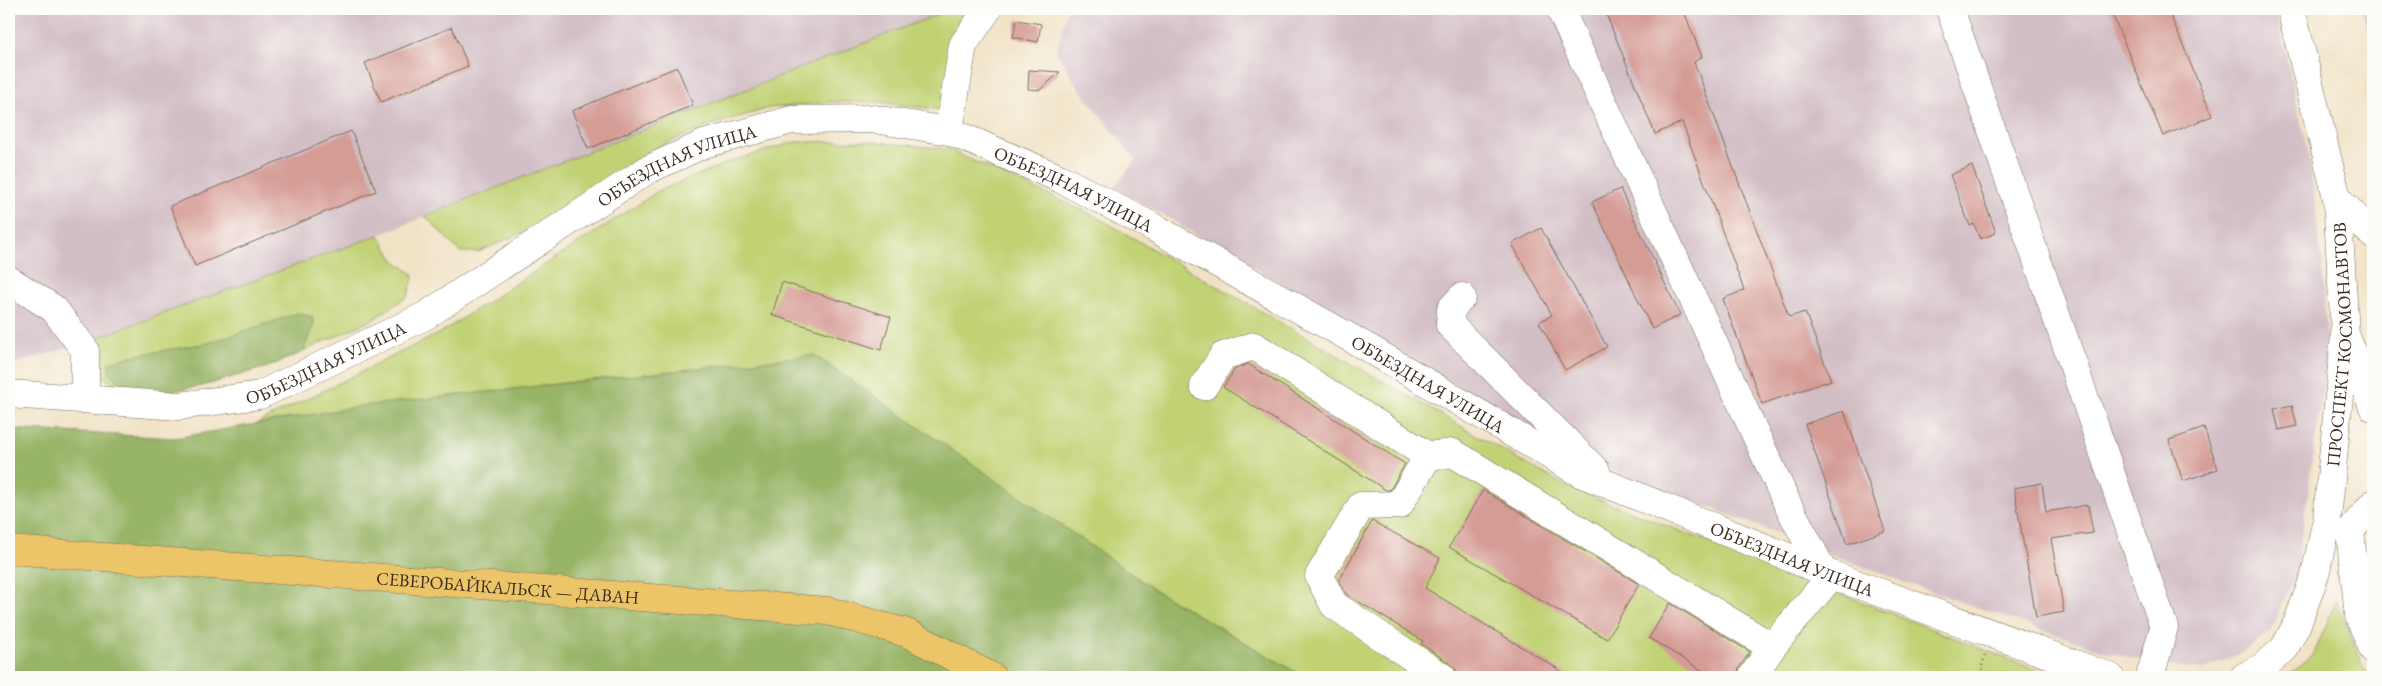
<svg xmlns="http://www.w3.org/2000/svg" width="2382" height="686" font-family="'EB Garamond',serif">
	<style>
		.industrial { fill: #d2bec5 }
		.green { fill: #c1d275; stroke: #7e7e4a }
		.forest { fill: #98b466; stroke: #6a6f42 }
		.building { fill: #d59c96 }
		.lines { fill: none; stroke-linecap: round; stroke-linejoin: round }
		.minor-casing { stroke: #7a6a58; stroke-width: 29 }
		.major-casing { stroke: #7a6a58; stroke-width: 29 }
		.path { stroke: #7a6a58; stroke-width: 3; stroke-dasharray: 1 4; stroke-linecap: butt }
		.minor { stroke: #fff; stroke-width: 28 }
		.major { stroke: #edc569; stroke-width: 28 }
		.labels { text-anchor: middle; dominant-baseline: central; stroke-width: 4; stroke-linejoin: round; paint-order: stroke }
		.street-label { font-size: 18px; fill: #3b2a1e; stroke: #fdfcf7 }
	</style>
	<rect width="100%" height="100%" fill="#fdfcf7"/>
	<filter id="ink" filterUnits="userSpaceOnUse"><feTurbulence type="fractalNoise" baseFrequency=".02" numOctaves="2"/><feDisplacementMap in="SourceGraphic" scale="10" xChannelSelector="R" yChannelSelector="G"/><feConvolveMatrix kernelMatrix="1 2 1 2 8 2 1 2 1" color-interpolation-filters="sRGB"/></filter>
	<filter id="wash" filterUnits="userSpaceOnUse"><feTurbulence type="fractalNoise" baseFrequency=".0096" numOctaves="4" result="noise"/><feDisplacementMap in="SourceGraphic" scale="20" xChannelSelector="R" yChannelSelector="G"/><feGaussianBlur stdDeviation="1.12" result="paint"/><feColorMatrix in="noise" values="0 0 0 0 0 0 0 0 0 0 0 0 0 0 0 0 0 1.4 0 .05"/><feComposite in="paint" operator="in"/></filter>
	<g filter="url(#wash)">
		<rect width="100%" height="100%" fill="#f0e2c4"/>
		<g class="industrial">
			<polygon points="9,9 951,9 183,312 9,366"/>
			<polygon points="1072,9 2275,9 2309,156 2322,261 2328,355 2296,573 2270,632 2244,652 2205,669 2165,666 2104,651 1909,584 1589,461 1114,187 1136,160 1084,95 1056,52 1067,11"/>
			<polygon points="2361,9 2373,9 2373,43"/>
		</g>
		<g class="green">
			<polygon points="951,9 976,9 942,110 878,102 832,102 770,108 714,124 657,147 536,227 478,252 460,252 425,216"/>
			<polygon points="866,141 947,149 1093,215 1565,486 2054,677 1304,677 1158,592 256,424 440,333 660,190 735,160 794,142"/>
			<polygon points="379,235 393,259 414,275 408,296 372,320 270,366 202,386 129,394 102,376 88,341"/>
			<polygon points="2336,601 2368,677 2287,677 2314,654"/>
		</g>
		<g class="forest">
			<polygon points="299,313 312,317 314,323 303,352 270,366 202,386 153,394 128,389 109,373 109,363 131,356 208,343"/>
			<polygon points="814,355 1158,592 1304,677 9,677 9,429 175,438 361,406"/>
		</g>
		<g id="blocks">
			<g class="building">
				<polygon points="1604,9 1683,9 1702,57 1694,62 1789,317 1805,312 1831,380 1762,404 1723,299 1744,290 1682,122 1655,134"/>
				<polygon points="2110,9 2168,9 2212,116 2163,136"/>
				<polygon points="1017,20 1041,24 1038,42 1013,37"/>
				<polygon points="452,27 468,66 381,102 365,63"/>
				<polygon points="677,67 693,105 588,149 572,111"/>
				<polygon points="1029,70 1060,72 1040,90 1028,89"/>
				<polygon points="351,131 376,191 195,266 170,206"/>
				<polygon points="1972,166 1996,233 1980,239 1974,224 1970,226 1950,175"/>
				<polygon points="1620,189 1680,315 1652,329 1592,202"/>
				<polygon points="1541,228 1607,347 1565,370 1539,322 1552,315 1512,244"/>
				<polygon points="782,282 891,317 881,350 772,315"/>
				<polygon points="1248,364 1405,464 1390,490 1386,490 1223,387 1235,369"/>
				<polygon points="2292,405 2297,426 2279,430 2274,409"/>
				<polygon points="1844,411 1885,531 1847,544 1805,424"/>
				<polygon points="2204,428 2218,469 2183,481 2169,440"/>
				<polygon points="2042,483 2046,512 2088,505 2093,533 2051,539 2064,612 2036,617 2014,488"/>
				<polygon points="1483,490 1639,584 1607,639 1449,547"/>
				<polygon points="1372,521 1440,558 1425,588 1571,677 1458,677 1456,670 1451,664 1421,644 1423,641 1346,594 1339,580"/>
				<polygon points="1670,603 1750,652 1739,668 1737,677 1713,677 1649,638"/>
			</g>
		</g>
	</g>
	<g filter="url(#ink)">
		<use href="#blocks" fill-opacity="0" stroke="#7a6a58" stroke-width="1"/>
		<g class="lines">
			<defs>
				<g id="minor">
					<polyline points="1560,9 1788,505 1823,571"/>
					<polyline points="1950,9 2164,627 2150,677"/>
					<polyline points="949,131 963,45 988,9"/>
					<polyline points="2337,198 2373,235"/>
					<polyline points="9,280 54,309 85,350 85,399"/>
					<polyline points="1462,297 1451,309 1450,325 1596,471"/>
					<polyline points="2347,339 2373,407"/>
					<polyline points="1204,386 1223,356 1254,346 1428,456"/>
					<path id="s1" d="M9 394 179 406 260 395 425 316 647 170 704 144 792 120 874 119 949 131 1061 179 1153 227 1370 349 1580 473 1832 575 2110 677"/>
					<polyline points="2373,504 2350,531 2359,616 2373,649"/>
					<polyline points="1442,677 1334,605 1319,576 1361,506 1399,505 1428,456 1453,453 1772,647"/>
					<polyline points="1752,677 1772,647 1832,575"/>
					<path id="s2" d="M2244 677 2263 667 2284 649 2297 624 2315 575 2327 519 2345 335 2337 198 2291 9"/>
				</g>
				<g id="major">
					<path id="s3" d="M9 550 828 611 907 633 992 677"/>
				</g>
			</defs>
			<use href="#minor" class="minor-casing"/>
			<use href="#major" class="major-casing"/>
			<polyline class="path" points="1985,655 1981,669 1990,677"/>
			<use href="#minor" class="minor"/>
			<use href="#major" class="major"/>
		</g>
	</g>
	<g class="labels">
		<g class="street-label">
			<text stroke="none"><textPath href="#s1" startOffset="730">ОБЪЕЗДНАЯ УЛИЦА</textPath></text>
			<text stroke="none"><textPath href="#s1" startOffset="1150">ОБЪЕЗДНАЯ УЛИЦА</textPath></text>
			<text stroke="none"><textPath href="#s2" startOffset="362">ПРОСПЕКТ КОСМОНАВТОВ</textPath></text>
			<text stroke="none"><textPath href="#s1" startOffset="325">ОБЪЕЗДНАЯ УЛИЦА</textPath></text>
			<text stroke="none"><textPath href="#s1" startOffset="1555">ОБЪЕЗДНАЯ УЛИЦА</textPath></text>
			<text stroke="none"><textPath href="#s1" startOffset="1960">ОБЪЕЗДНАЯ УЛИЦА</textPath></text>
			<text stroke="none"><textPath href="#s3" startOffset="500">СЕВЕРОБАЙКАЛЬСК — ДАВАН</textPath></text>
		</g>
	</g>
	<rect width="2382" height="686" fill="none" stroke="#fdfcf7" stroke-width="30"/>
</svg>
